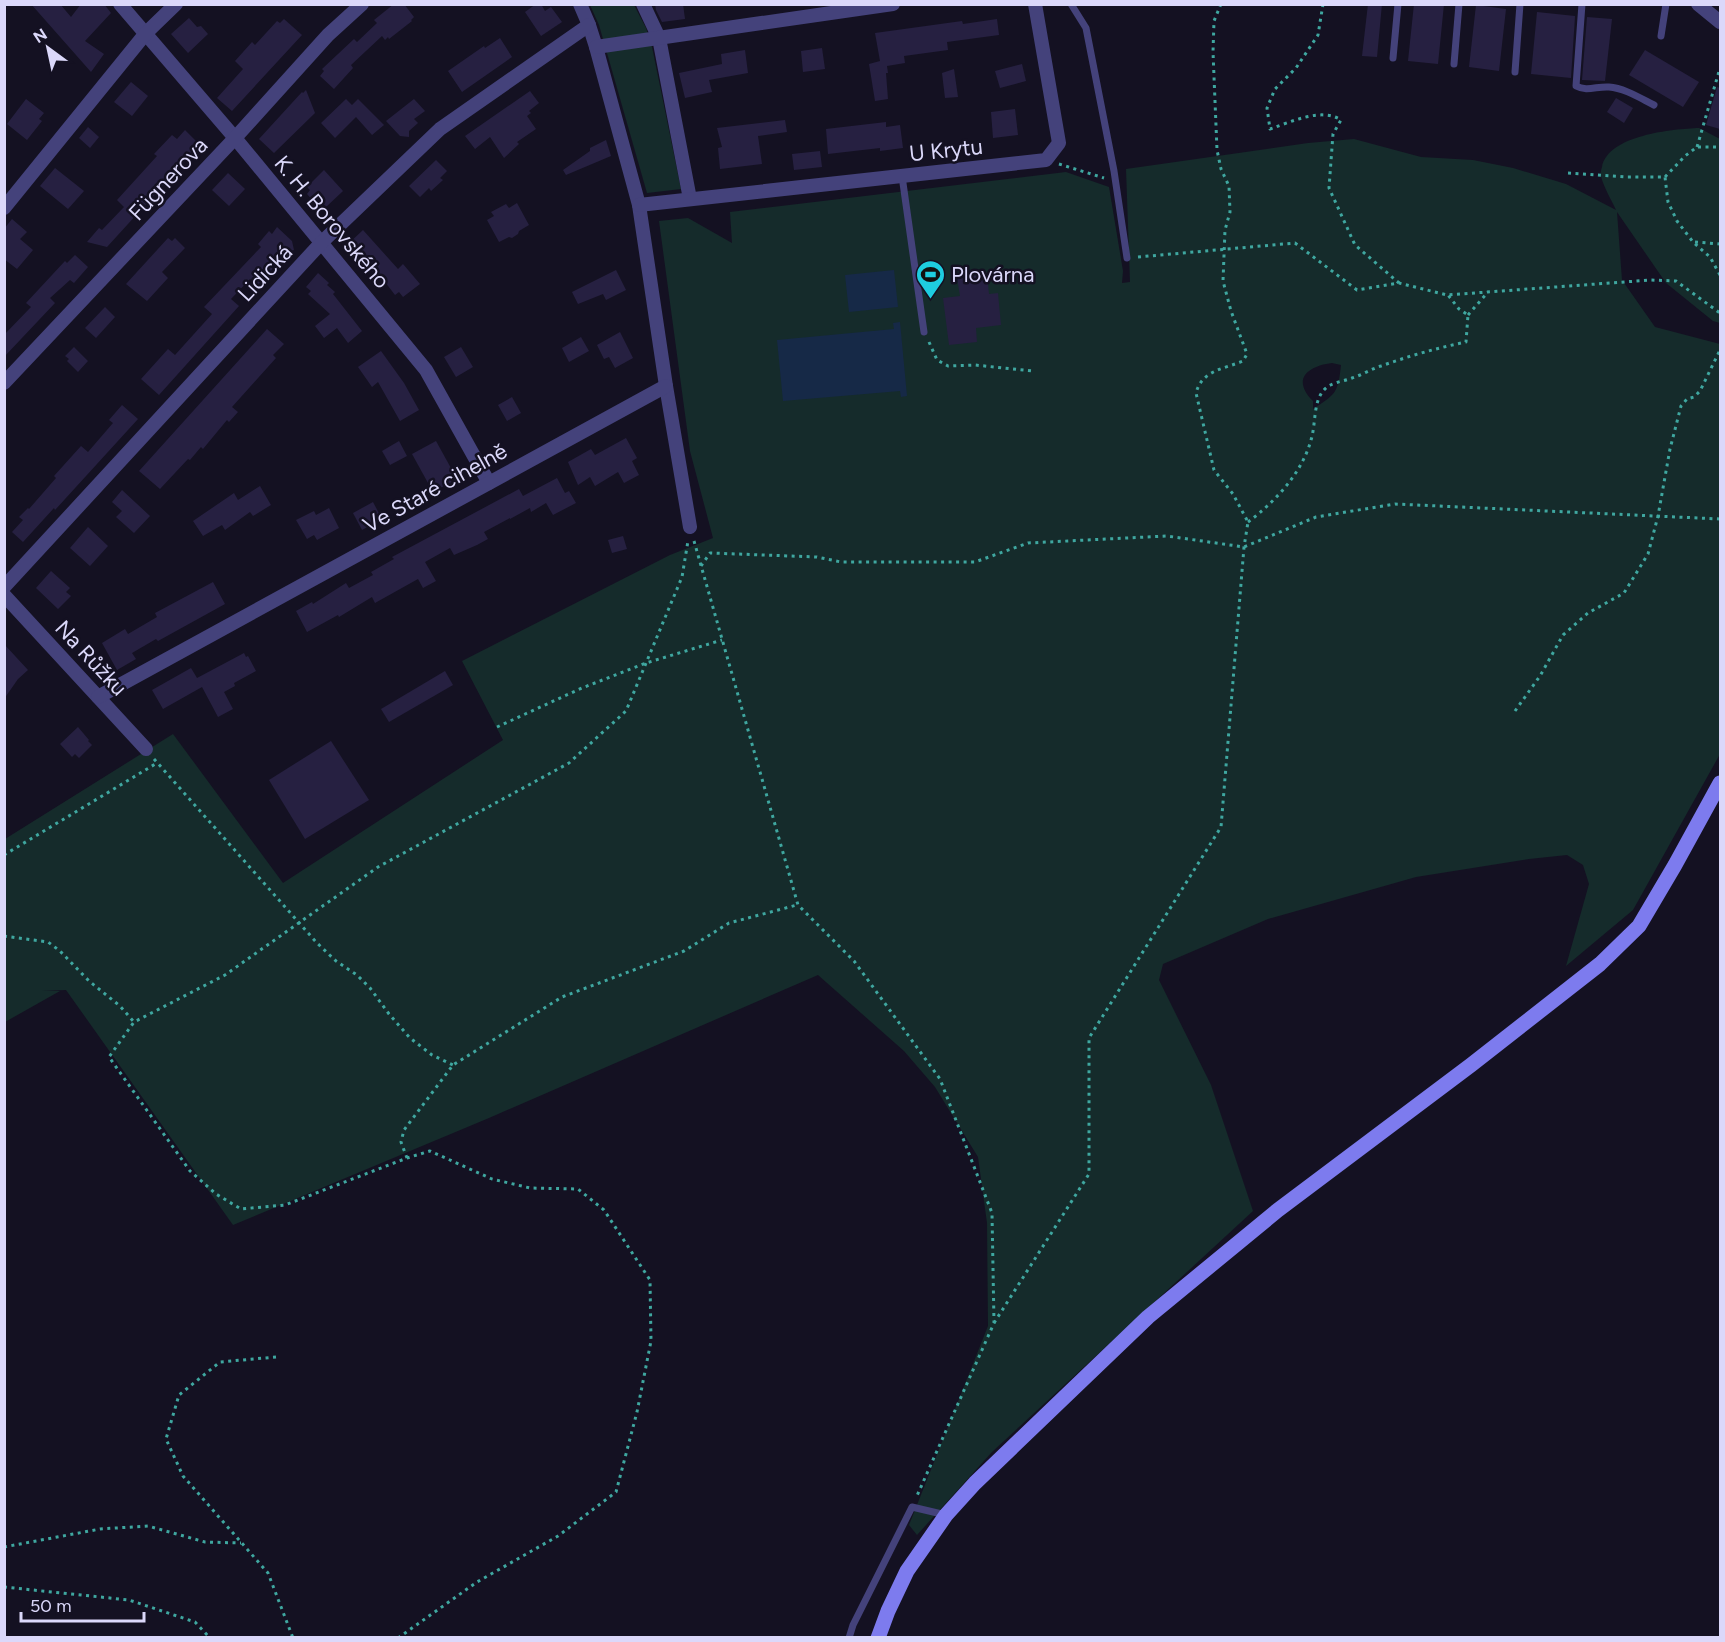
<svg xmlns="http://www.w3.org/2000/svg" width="1725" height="1642" font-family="Figtree,sans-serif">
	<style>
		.green { fill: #152b2b; fill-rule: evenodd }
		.water { fill: #162947 }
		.building { fill: #262041 }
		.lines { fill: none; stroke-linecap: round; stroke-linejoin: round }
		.path { stroke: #3fa7a0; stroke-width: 3; stroke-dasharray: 3 4.5; stroke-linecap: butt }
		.lane { stroke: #44427b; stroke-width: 7 }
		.street { stroke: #44427b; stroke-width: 14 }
		.secondary { stroke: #7d7bee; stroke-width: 15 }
		.labels { text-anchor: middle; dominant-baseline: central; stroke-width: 5; stroke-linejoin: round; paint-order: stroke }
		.street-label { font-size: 22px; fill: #dbd8fa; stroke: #141122 }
		.poi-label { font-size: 22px; fill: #dbd8fa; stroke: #141122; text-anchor: start }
	</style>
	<rect width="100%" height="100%" fill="#141122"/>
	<g class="green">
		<polygon points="590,5 634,5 646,28 652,47 681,189 647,193 599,25"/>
		<path d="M1699 128 1720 139V323L1713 321 1666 283 1617 212 1622 280 1655 327 1720 344V754L1633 910 1566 966 1589 884 1583 865 1567 855 1529 859 1416 877 1268 919 1163 964 1159 980 1211 1085 1253 1211 992 1452 917 1535 909 1525 988 1326 987 1223 978 1157 935 1087 904 1051 818 975 489 1118 233 1225 66 990 42 991H60L5 1022V839L173 734 283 883 503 740 462 661 670 555 713 538 690 451 659 221 688 218 732 243 730 212 1066 172 1109 187 1123 271 1122 283 1130 282 1126 169 1308 143 1354 139 1421 157 1473 160 1513 168 1566 184 1616 210C1612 201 1603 186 1601 176 1600 174 1601 170 1602 167 1608 135 1673 129 1699 128ZM1332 363 1341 365C1338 393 1336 394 1313 409V401C1291 379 1308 366 1332 363Z"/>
	</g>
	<g class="water">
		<polygon points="894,270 898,307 849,312 845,275"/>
		<polygon points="900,322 907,396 901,397 900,391 783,401 777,340 894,329 893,323"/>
	</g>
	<g class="building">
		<polygon points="31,4 60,4 71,17 81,4 104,4 111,13 85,41 104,54 91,72"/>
		<polygon points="394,4 404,4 414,17 411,20 412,21 389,39 388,37 385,40 382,36 351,65 353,68 334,89 320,76 324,71 322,69 354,39 357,42 377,23 374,20"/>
		<polygon points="536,4 541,4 545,11 551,7 562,22 541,36 525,12"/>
		<polygon points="655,4 683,4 685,19 662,22 656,10"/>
		<polygon points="1368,4 1382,4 1377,57 1362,56"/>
		<polygon points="1414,4 1444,4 1438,64 1408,61"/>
		<polygon points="1476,5 1506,9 1499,71 1469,67"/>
		<polygon points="1537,12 1575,16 1571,78 1531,74"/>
		<polygon points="1587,17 1612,19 1605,81 1582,80"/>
		<polygon points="189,18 197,27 201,26 208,34 188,53 171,34"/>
		<polygon points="284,19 302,35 232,111 217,98 243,69 235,61 252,42 255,45 277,21 280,23"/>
		<polygon points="997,19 999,35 947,42 948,50 904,56 905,63 887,66 888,73 886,73 888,99 875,101 869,64 880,61 875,33 962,21 963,24"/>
		<polygon points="500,38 512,57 462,92 448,71 484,46 485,48"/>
		<polygon points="822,48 825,69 803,72 801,51"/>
		<polygon points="745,50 748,73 709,80 712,92 685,98 679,73 722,64 721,54"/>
		<polygon points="1645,50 1699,82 1683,107 1629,75"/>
		<polygon points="1022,64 1026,81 1000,88 995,71"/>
		<polygon points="954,69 958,97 945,98 942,73"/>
		<polygon points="131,82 148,96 132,116 114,102"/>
		<polygon points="1717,87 1720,88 1720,129 1706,125"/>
		<polygon points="306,90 315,113 274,153 259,139 302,92 303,93"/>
		<polygon points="530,91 539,103 529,111 531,113 527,116 536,129 517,142 519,144 504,158 490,137 475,149 465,136"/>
		<polygon points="1616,98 1633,108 1624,123 1607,112"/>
		<polygon points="26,99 44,113 39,119 42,121 27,140 7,124"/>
		<polygon points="346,99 352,105 358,99 384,125 372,135 356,117 335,138 321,123"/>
		<polygon points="414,99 425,111 414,119 418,123 409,131 409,137 400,136 386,121"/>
		<polygon points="1015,109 1018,135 993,138 991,112"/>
		<polygon points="785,120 787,132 758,136 762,164 720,169 718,148 722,147 717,128"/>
		<polygon points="886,122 886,127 900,125 903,148 880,151 880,148 828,154 826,129"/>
		<polygon points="88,127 99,137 90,148 79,138"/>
		<polygon points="185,130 200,145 107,247 87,242 99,228 102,230 124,207 117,200 157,156 154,154 172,135 177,139"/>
		<polygon points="606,140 611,156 566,175 563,170 590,151 590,148"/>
		<polygon points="820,151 822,167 794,170 792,154"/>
		<polygon points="436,160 447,171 440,178 443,180 431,191 429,188 420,197 409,186"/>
		<polygon points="55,168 84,191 68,209 40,186"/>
		<polygon points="324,170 343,191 326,207 320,200 316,204 307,194 310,190 307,187"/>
		<polygon points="228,173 245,189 229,206 212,190"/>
		<polygon points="517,203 529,225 519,231 518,234 512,238 509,237 499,242 487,220 494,216 491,212 506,204 509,208"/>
		<polygon points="12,219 27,232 20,239 33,250 17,269 4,259 4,229"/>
		<polygon points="277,227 292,241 294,250 288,252 258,285 250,279 231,299 239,306 159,395 141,379 168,349 175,355 212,314 204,307 261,247 258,244 269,231 272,234"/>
		<polygon points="363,230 398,269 403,264 420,284 403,297 399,292 395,295 375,269 372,272 359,255 357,257 346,246"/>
		<polygon points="168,238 172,241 175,238 185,248 162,272 168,278 147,301 126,284"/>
		<polygon points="75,255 88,267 74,283 70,280 50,298 55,303 4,357 4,335 31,307 26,303 65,261 67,263"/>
		<polygon points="616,270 626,290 606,300 603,294 578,304 572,292"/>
		<polygon points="318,273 329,283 327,285 335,292 333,294 362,331 348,343 337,328 324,338 315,326 330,314 308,294 311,291 306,287"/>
		<polygon points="987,274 989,294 998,293 1001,325 976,328 977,342 949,345 943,298 960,296 957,278"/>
		<polygon points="105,307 115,317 96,338 85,328"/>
		<polygon points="267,329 284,344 273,355 276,358 232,407 238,412 229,422 227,420 203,449 201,447 190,460 188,459 160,489 139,471"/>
		<polygon points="620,332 633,358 615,368 609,357 604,359 597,345"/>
		<polygon points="581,337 589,351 569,362 562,348"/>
		<polygon points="74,347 88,361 78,372 67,361 69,359 65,356"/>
		<polygon points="461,347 473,367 456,377 444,357"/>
		<polygon points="381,351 404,383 419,410 400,421 378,382 372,387 358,367"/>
		<polygon points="512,397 521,413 507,421 498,405"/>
		<polygon points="122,405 138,419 55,510 54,508 23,542 12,532 23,520 19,517 28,508 29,509 56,478 54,476 81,446 88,452 113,423 109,420"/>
		<polygon points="626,438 637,458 632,461 639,475 624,483 618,472 595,486 590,477 578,485 568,462 591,449 595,455"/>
		<polygon points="399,441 407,456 390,465 382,451"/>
		<polygon points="436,441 457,479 433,492 412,454"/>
		<polygon points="557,478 565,493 569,491 576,503 553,515 546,503 531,512 530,508 510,519 510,518 484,532 488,539 477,545 454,555 450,548 425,562 436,581 423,588 418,579 375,603 372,597 339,617 338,615 307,632 296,611 312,602 313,604 346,583 349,588 373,575 371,572 394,559 392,557 519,489 523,496"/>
		<polygon points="260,486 271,505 253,516 250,512 225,530 222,525 203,536 193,521 234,493 238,500"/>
		<polygon points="122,490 150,516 134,533 116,517 122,511 112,502"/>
		<polygon points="373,502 382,519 362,530 353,513"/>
		<polygon points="329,508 339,528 317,540 314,535 307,539 296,520 314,511 316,515"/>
		<polygon points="88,527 108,546 90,566 70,548"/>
		<polygon points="623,536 627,549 612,553 608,540"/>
		<polygon points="51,571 70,588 66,592 71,596 58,609 36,588"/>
		<polygon points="213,582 225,604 158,641 156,639 132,653 136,659 117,670 102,643 125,629 128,634 157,617 155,613"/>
		<polygon points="4,644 28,670 18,679 4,699"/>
		<polygon points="244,653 246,657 248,656 256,671 234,683 235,686 224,692 233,709 218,717 202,687 163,709 152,690 191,668 197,678"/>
		<polygon points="445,671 453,685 389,722 381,709"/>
		<polygon points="78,727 89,740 88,741 92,745 79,758 75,754 72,757 60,744"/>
		<polygon points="331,741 369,800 305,839 269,780"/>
	</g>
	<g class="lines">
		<g class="path">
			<path d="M1323 4 1318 35 1296 68 1275 89 1267 108 1270 129C1291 122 1321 107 1341 120L1333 134 1329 188 1355 245 1399 283"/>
			<polyline points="1697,147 1720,68"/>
			<polyline points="1059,164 1104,178"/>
			<polyline points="1568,173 1627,177 1665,177 1668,202 1677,221 1693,242 1710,257 1720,275"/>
			<polyline points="1665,177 1685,156 1697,147 1720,147"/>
			<polyline points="1695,242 1720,244"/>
			<polyline points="1138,257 1295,243 1357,290 1399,283 1447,295 1651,280 1676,281 1720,313"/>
			<polyline points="1468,315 1488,292"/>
			<polyline points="929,342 937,360 948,366 975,365 1033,371"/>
			<path d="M1248 522C1275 502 1302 473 1311 440 1316 424 1313 404 1323 391 1330 382 1342 382 1352 378 1362 375 1371 369 1381 366 1409 356 1437 348 1466 342L1468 315 1459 309 1448 295"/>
			<polyline points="694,541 798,905 854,961 940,1079 992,1213 994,1323 916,1498"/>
			<polyline points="701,566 710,553 817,557 841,562 975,562 1028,543 1167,536 1244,547 1316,517 1395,504 1720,519"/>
			<polyline points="1515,711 1540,676 1563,635 1588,613 1624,593 1648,554 1658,516 1670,449 1681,406 1687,399 1694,397 1700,391 1720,350"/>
			<polyline points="497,727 582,688 646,663 722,640"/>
			<polyline points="154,759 317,943 336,961 357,975 370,988 389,1014 410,1038 432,1055 453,1065"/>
			<polyline points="4,855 157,763"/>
			<polyline points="4,936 48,942 60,951 89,981 120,1006 134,1022"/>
			<polyline points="407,1158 401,1142 404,1130 453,1065 562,997 684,951 729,923 797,905"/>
			<path d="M994 1323 1089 1174V1038L1221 827 1244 547 1248 522 1233 494 1214 470 1196 393C1202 370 1224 369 1243 361L1247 354 1231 311 1223 281 1225 230 1230 212 1229 186 1221 169 1217 150 1213 52 1214 21 1221 4"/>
			<polyline points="276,1357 220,1362 179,1395 166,1439 183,1476 268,1573 293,1638"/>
			<polyline points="4,1547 100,1529 148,1526 205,1542 241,1543"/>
			<polyline points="4,1587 129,1600 195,1622 210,1638"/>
			<polyline points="398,1638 477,1582 558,1536 616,1492 637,1412 651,1341 650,1280 604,1210 578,1189 530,1188 492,1179 430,1151 407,1158 285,1205 241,1209 216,1194 190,1171 109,1057 134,1022 225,975 378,867 569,763 626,711 682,577 688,541"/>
		</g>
		<g class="lane">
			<polyline points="1071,4 1086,28 1114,171 1127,258"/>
			<path d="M1582 4 1576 86C1587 92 1597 86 1609 87 1624 88 1640 98 1654 105"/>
			<polyline points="1661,36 1666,4"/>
			<polyline points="1393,58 1398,4"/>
			<polyline points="1454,64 1459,4"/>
			<polyline points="1515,72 1520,4"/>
			<polyline points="902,176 924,332"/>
			<polyline points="849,1638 853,1625 912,1507 946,1515"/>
		</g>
		<g class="street">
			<polyline points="120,4 235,138 426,370 489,483"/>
			<polyline points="580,4 589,25 596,47 639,205 666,386 690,527"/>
			<polyline points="643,4 659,38 690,199"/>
			<polyline points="1698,4 1720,22"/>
			<polyline points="596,47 893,4"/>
			<polyline points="639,205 1046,160 1059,143 1035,4"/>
			<polyline points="4,208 146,33 176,4"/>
			<polyline points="4,383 235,138 328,35 362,4"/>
			<polyline points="4,587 322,242 440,129 589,25"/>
			<polyline points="4,595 146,749"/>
			<polyline points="98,697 666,386"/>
		</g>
		<polyline class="secondary" points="878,1638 888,1611 907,1571 946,1515 975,1483 1148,1317 1278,1210 1471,1065 1600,964 1639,926 1675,865 1720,783"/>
	</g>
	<defs>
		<symbol id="stadium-pin" viewBox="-11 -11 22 30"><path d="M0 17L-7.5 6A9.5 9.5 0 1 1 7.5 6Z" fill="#1ecde0" stroke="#141122"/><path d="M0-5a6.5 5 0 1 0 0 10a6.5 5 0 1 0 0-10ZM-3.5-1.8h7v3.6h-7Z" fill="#111"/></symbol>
	</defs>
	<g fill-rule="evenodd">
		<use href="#stadium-pin" x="914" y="258" width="33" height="45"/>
	</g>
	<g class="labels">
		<g class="street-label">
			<text transform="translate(946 150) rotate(-6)">U Krytu</text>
			<text transform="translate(168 179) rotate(-47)">Fügnerova</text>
			<text transform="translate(332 222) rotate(50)">K. H. Borovského</text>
			<text transform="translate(265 273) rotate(-47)">Lidická</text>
			<text transform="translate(435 488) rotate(-29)">Ve Staré cihelně</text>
			<text transform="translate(91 658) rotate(47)">Na Růžku</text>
		</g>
		<g class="poi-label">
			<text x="951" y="274">Plovárna</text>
		</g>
	</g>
	<rect width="1725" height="1642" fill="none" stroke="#dbd8fa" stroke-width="12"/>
	<g transform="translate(48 48) rotate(327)" stroke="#141122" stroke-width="4.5" paint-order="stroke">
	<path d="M0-4.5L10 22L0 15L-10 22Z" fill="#dbd8fa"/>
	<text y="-9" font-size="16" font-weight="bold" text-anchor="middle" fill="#dbd8fa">N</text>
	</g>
	<path d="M21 1612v9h123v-9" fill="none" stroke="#dbd8fa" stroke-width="3"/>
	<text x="30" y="1612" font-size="18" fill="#dbd8fa" stroke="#141122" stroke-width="4.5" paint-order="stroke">50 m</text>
</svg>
